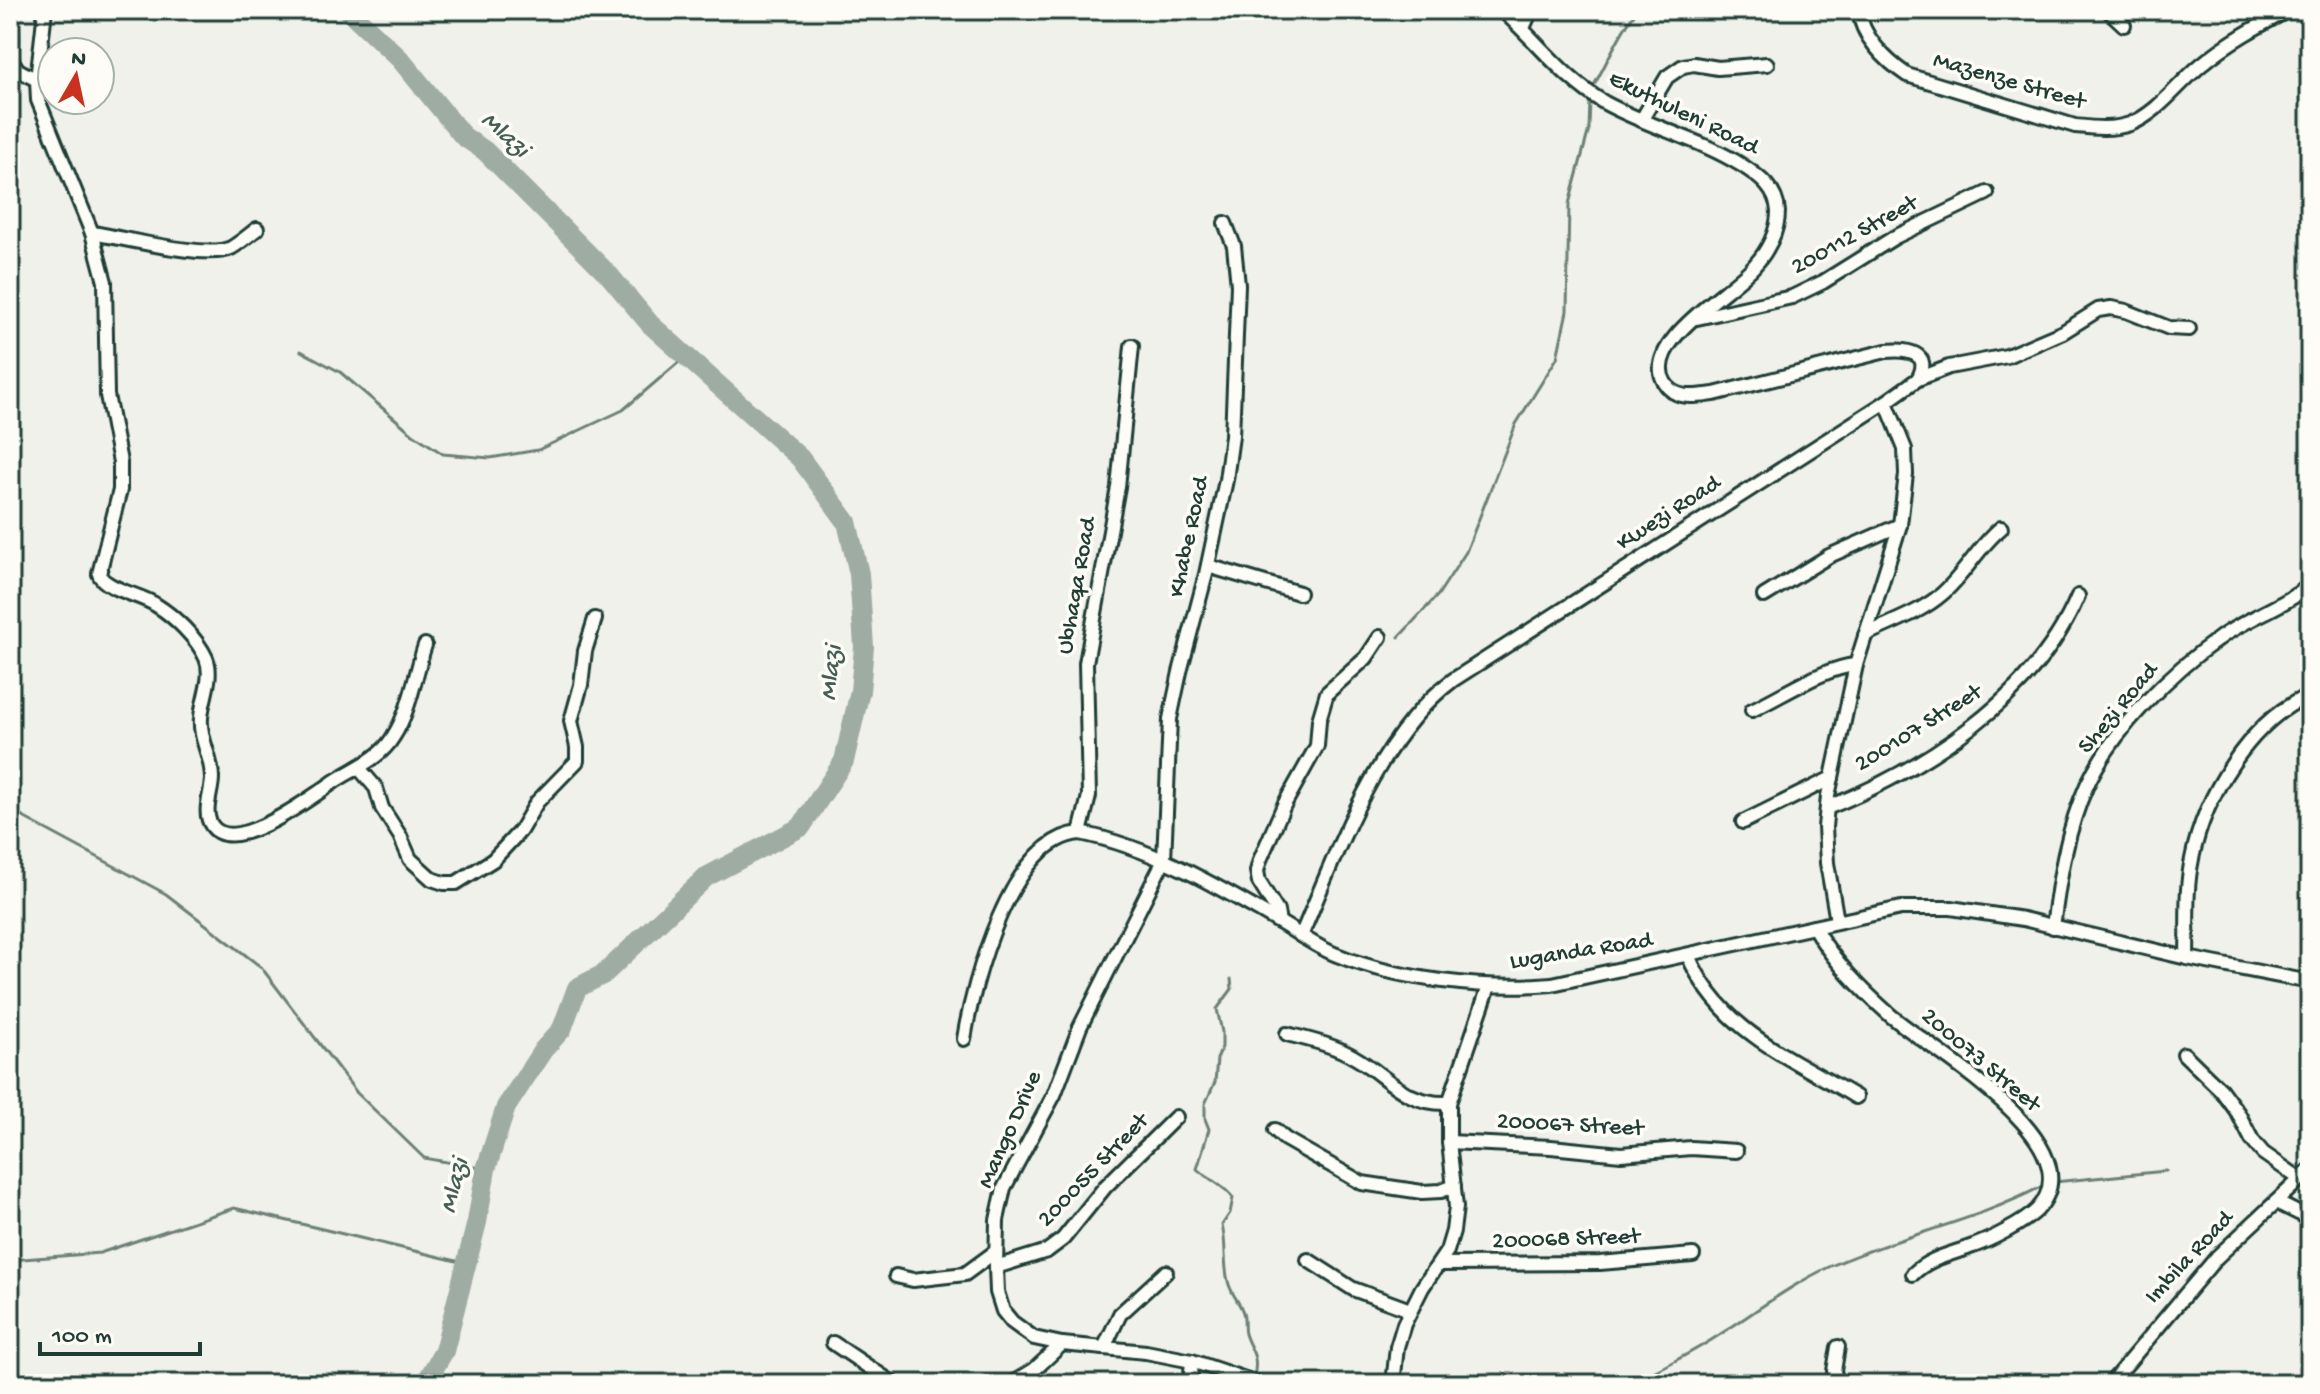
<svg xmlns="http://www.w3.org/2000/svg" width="2320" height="1394" font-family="'Gochi Hand',sans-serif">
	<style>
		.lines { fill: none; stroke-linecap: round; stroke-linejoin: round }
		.stream { stroke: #6c8077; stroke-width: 3 }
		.river { stroke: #9faca4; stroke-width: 20 }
		.street-casing { stroke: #1f3d34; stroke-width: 18 }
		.street { stroke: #fdfcf7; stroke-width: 12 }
		.labels { text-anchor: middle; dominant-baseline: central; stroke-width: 7; stroke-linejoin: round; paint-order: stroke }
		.street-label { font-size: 24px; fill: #1f3d34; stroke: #fdfcf7 }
		.water-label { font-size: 26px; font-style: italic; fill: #455e56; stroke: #fdfcf7 }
	</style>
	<rect width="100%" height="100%" fill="#f0f1eb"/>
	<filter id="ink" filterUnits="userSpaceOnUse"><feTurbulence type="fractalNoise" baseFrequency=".0125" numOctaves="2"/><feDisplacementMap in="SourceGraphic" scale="16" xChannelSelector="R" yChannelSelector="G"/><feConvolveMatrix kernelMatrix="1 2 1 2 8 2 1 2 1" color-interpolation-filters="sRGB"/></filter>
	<g filter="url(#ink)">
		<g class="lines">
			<g class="stream">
				<path d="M1593 87C1608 61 1619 33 1637 10"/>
				<polyline points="301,351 340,372 413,434 443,454 490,458 538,450 623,410 686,356"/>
				<polyline points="1399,637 1438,595 1466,552 1516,424 1557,358 1567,311 1569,204 1589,129 1590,100"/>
				<polyline points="10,810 166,894 261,967 357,1093 424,1158 486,1169"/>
				<path d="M1231 979 1232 989 1217 1009 1222 1032V1047L1217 1059 1215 1082 1205 1104V1119L1209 1129 1197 1169C1208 1179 1225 1186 1233 1198L1230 1213 1222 1225C1227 1245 1223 1262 1228 1281 1230 1292 1238 1300 1242 1310 1246 1318 1243 1326 1245 1334 1251 1352 1259 1355 1254 1376"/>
				<polyline points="2054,1182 2166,1171"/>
				<polyline points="10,1260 100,1253 234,1208 465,1263"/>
				<path d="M1638 1384 1646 1376C1669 1364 1693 1352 1716 1337 1754 1313 1790 1285 1831 1266 1900 1235 1976 1222 2044 1185"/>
			</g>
			<polyline class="river" points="348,10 400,59 463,136 485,151 609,275 650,324 800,458 847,522 859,574 864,647 860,691 844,761 801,827 706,877 604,974 577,988 562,1029 543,1050 506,1107 486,1169 477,1222 444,1351 425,1384"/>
			<defs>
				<g id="street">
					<path d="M45 10 37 80 38 100 92 233 105 282 107 395 120 462V490L99 574C104 589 142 595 156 605 174 616 197 638 206 658 214 677 202 699 201 718 199 739 212 757 212 778 212 793 202 812 212 826 234 857 314 795 335 781 355 768 380 759 393 737 410 711 415 675 425 645"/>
					<path d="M1502 10C1537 41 1564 79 1605 103 1649 127 1700 139 1743 166 1760 177 1777 190 1778 212 1778 232 1767 252 1754 266 1732 292 1640 343 1665 383 1676 401 1697 396 1714 394L1886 351C1906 349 1933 352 1918 379"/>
					<path d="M1859 10C1861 36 1886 61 1907 75L2075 126C2094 128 2112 130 2130 124 2157 114 2179 83 2201 65 2228 42 2258 26 2289 10"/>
					<polyline points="2108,10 2124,25"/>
					<polyline points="10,17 12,39 10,53"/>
					<polyline points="1523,28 1531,10"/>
					<polyline points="10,58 18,70 37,80"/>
					<polyline points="1642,119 1667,77 1683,66 1694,64 1718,68 1767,64"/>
					<polyline points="1225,223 1234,246 1238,285 1232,436 1226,480 1206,574 1180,672 1170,719 1164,860 1080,1027 1054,1095 1004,1188 997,1220 996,1267 997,1292 1003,1311 1012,1322 1034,1338 1062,1344 1146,1352 1192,1361 1260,1384"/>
					<path d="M92 233C121 237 207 260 231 248 240 243 249 235 257 229"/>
					<polyline points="1697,318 1792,297 1823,282 1895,237 1987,193"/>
					<polyline points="1208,566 1299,593"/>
					<polyline points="1764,596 1829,556 1900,525"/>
					<path d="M1865 635C1891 622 1920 613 1942 594 1965 574 1978 547 2001 528"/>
					<path d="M1752 710C1782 696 1825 667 1856 665"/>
					<polyline points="359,768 376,788 382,808 400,836 410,859 432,879 444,883 456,883 493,860 520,831 537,802 577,761 577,747 571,721 581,685 585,651 595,619"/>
					<path d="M1827 808C1926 768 2035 698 2078 596"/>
					<polyline points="1743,822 1832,778"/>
					<polyline points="1080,833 1089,796 1086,663 1118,487 1132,346"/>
					<polyline points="1837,921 1827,863 1825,827 1828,796 1856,665 1900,525 1906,474 1905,449 1886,402"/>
					<polyline points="1279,922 1277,911 1259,882 1257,871 1260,860 1284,805 1317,746 1319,720 1327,693 1366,658 1380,637"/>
					<path d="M1814 927C1833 961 1861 989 1890 1015 1930 1050 2098 1144 2037 1210 2024 1223 1990 1240 1973 1246 1952 1254 1929 1258 1913 1274"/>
					<path d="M2053 927C2059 879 2067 829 2087 785 2113 729 2171 672 2221 637 2249 617 2283 607 2310 585"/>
					<path d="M1301 936C1338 850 1377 737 1453 680L1886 402 1918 379 1949 367 2007 356 2063 332 2098 310 2111 308 2126 311 2169 328 2189 329"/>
					<path d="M1688 955C1720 1031 1790 1057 1856 1097"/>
					<path d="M2187 958C2188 925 2185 892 2192 859 2204 797 2250 720 2310 695"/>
					<path d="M1287 1034C1310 1040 1334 1045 1354 1057 1388 1076 1404 1105 1449 1103"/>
					<path d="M964 1039C973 983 1010 839 1080 833 1151 847 1217 886 1279 922 1298 933 1316 947 1337 955 1398 980 1487 990 1552 984L1901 908H1951L2023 919 2187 958 2310 982"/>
					<polyline points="2184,1054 2221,1090 2238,1113 2252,1140 2263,1153 2300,1179"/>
					<polyline points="1275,1130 1285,1139 1362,1183 1422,1192 1441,1191 1454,1186"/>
					<polyline points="1449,1142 1551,1147 1621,1154 1691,1148 1736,1151"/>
					<polyline points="2276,1202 2310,1219"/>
					<polyline points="1308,1260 1353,1289 1410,1310"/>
					<polyline points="1440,1264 1600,1263 1693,1255"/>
					<polyline points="996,1267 1047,1251 1063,1239 1105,1187 1176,1117"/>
					<polyline points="896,1276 913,1280 965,1274 995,1252"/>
					<polyline points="833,1343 894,1384"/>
					<polyline points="1104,1348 1120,1314 1166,1272"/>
					<polyline points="1011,1384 1034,1370 1062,1344"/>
					<polyline points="1190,1384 1192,1361"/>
					<polyline points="1393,1384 1397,1347 1404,1324 1422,1288 1447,1251 1453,1231 1456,1207 1449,1142 1449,1103 1489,986"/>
					<polyline points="1837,1384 1834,1371 1838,1347"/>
					<polyline points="1951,1384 1953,1380"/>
					<polyline points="2110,1384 2217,1257 2310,1170"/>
				</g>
			</defs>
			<use href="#street" class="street-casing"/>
			<use href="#street" class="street"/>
		</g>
	</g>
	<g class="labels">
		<g class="street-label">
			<text transform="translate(2009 82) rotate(16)">Mazenze Street</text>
			<text transform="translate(1683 114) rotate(26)">Ekuthuleni Road</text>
			<text transform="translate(1855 236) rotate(-29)">200112 Street</text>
			<text transform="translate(1669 514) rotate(-33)">Kwezi Road</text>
			<text transform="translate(1190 537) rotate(-78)">Khabe Road</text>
			<text transform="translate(1078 586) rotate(-80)">Ubhaqa Road</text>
			<text transform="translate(2119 709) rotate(-50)">Shezi Road</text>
			<text transform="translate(1919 729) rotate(-32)">200107 Street</text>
			<text transform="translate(1581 952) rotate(-9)">Luganda Road</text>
			<text transform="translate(1980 1061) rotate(40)">200073 Street</text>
			<text transform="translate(1570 1126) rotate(3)">200067 Street</text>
			<text transform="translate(1011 1130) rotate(-66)">Mango Drive</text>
			<text transform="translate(1094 1171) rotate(-46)">200055 Street</text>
			<text transform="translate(1566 1240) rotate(-2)">200068 Street</text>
			<text transform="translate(2190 1258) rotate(-47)">Imbila Road</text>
		</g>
		<g class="water-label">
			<text transform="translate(504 136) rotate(42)">Mlazi</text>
			<text transform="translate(833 673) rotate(-84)">Mlazi</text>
			<text transform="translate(456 1186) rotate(-76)">Mlazi</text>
		</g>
	</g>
	<rect width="2320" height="1394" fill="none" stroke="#fdfcf7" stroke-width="40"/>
	<rect x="20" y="20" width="2280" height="1354" fill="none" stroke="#1f3d34" stroke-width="3" filter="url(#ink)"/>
	<g transform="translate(76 76) rotate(9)"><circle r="38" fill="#fdfcf7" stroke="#a4b0a9" stroke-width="2"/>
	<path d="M0-6L14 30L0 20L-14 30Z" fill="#c8321e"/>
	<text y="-12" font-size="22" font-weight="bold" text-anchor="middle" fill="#1f3d34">N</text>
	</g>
	<path d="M40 1342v12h160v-12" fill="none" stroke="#1f3d34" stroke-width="4"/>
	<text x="52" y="1342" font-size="24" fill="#1f3d34" stroke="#fdfcf7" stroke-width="6" paint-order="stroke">100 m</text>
</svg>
